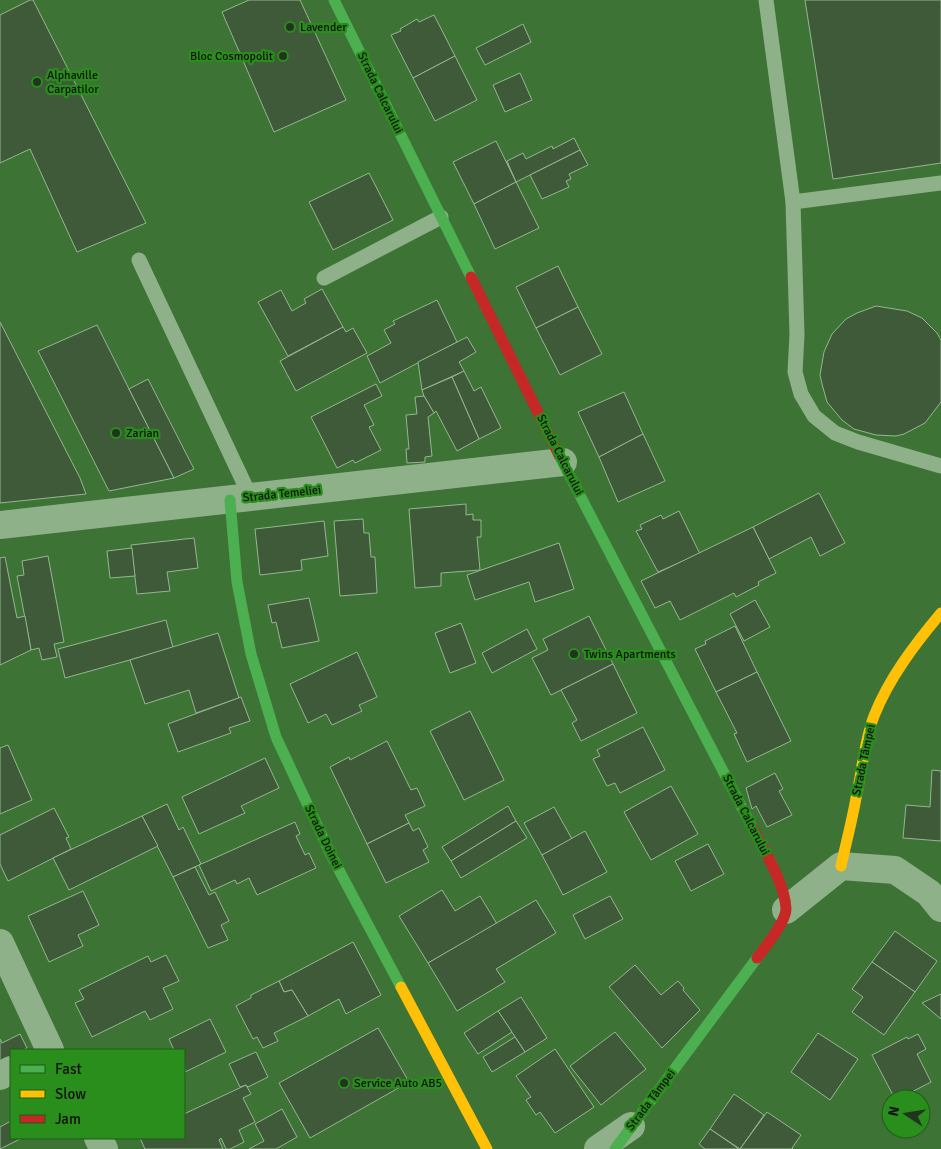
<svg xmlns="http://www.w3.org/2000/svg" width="941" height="1149" font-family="Signika,sans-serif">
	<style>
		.building { fill: #3e5a39; stroke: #96b691 }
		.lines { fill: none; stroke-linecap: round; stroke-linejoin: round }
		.lane { stroke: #8fb189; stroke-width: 15 }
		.street { stroke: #8fb189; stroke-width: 28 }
		.fast { stroke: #4caf50; stroke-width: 11 }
		.slow { stroke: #ffc107; stroke-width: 11 }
		.jam { stroke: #c62828; stroke-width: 11 }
		.poi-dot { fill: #20341e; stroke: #298e1b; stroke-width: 2 }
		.labels { text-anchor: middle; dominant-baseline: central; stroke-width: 4.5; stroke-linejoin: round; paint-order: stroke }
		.poi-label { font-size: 12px; fill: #111; stroke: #298e1b; text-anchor: start }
		.street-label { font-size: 12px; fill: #111; stroke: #298e1b }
	</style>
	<rect width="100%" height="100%" fill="#3d7435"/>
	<g class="building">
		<polygon points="30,0 33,0 146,223 77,252 30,149 0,163 0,15"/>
		<polygon points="249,0 300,0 346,100 274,132 222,12"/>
		<polygon points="805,0 941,0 941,163 833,179"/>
		<polygon points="434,15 455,56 413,78 391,35 401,31 400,29 417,19 419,22"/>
		<polygon points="523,24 531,42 485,65 476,48"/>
		<polygon points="455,56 477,100 435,121 413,78"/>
		<polygon points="520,73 532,100 505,112 493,85"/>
		<polygon points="574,138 580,150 516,182 507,161 523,153 526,159 552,146 553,149"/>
		<polygon points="496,141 516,182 474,204 453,162"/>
		<polygon points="580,150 588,165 569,174 571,179 566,181 569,187 542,199 530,175"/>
		<polygon points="369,173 393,220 333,250 309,202"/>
		<polygon points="516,182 539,228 495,249 474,204"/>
		<polygon points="558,266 578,307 536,328 516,287"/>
		<polygon points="322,289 343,327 288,356 258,302 281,290 292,311 306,303 304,299"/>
		<polygon points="437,300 457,342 380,383 367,356 391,343 384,330 395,324 393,321"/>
		<polygon points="876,306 907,311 922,318 937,333 941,340 941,402 925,423 904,434 896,436 876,435 854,429 842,420 827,402 822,384 820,375 824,352 832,334 846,319 857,313"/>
		<polygon points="578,307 602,354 560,375 536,328"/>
		<polygon points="0,322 80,478 86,494 0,503"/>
		<polygon points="97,325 129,389 174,478 109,491 38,351"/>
		<polygon points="343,327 346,332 353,328 367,353 296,391 280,361"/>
		<polygon points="467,337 476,352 459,362 464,371 422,390 418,362"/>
		<polygon points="464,371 474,391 481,387 501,428 479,439 452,377"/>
		<polygon points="452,377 479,439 457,451 436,411 434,413 424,396 422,390"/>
		<polygon points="148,379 194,469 174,478 129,389"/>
		<polygon points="376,384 382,396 364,405 374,425 369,427 381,450 355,463 353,460 337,468 311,417"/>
		<polygon points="624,392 643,434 599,457 578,412"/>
		<polygon points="424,396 434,413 428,417 432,456 425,457 425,462 407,463 406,449 409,449 406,415 417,414 415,397"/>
		<polygon points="643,434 665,481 618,502 599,457"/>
		<polygon points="819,493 845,543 820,556 811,537 769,559 753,527"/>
		<polygon points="466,504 466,515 473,514 473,520 481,520 481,537 477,537 480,570 441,573 441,586 415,588 409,509"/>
		<polygon points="679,511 700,554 658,572 636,531 642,529 640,525 661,515 663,519"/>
		<polygon points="363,519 364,533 369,533 371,557 375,557 377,593 340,596 334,521"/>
		<polygon points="324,521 328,556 301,560 302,570 260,575 255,529"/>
		<polygon points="753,527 776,573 758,582 759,585 736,597 734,593 680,620 670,601 655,608 641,581"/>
		<polygon points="194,538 198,568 167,572 170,591 137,594 131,545"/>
		<polygon points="559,543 574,589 535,602 529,582 475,600 467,575"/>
		<polygon points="132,548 135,576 110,578 107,551"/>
		<polygon points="48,556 64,642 54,644 57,657 42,660 39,648 31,650 17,576 24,575 22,561"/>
		<polygon points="5,557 17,618 25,616 31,650 0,665 0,558"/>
		<polygon points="309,598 319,641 282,648 276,622 272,623 268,605"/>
		<polygon points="755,600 770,627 744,641 730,614"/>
		<polygon points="589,616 613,664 551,695 532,658 548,650 543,639"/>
		<polygon points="166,620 173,648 65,678 58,649"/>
		<polygon points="461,623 476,663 450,673 435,633"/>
		<polygon points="735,626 757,672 716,692 695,649 706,644 705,641"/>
		<polygon points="527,629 537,649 492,673 482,653"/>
		<polygon points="218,633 239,698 196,713 189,690 145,704 130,660"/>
		<polygon points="357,652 377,697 359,705 362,711 332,725 326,714 308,723 290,684"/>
		<polygon points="613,664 637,713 581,741 572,723 577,720 561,690"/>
		<polygon points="757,672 791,741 747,762 734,734 737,733 716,692"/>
		<polygon points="241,697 250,721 229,728 231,733 178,752 168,724"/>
		<polygon points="470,711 504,780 464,800 430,731"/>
		<polygon points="643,727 665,770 620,793 615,783 607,786 593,759 600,756 597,750"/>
		<polygon points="387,741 411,790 417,788 425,806 405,815 409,823 367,844 330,767 349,757 350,760"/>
		<polygon points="8,745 32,800 0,814 0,748"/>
		<polygon points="265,758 279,788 241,806 245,813 199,834 182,797"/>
		<polygon points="932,770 941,771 941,841 903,838 906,805 930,807"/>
		<polygon points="775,773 783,789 779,791 792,815 767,827 756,806 752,809 746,788"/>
		<polygon points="671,786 698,834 651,860 624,812"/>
		<polygon points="167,804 179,830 183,827 201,864 173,877 142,816"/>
		<polygon points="508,806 516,821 451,861 442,847"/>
		<polygon points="554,807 572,839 542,855 524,823"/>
		<polygon points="54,808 69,837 66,838 71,849 8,881 0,864 0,835"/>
		<polygon points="142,816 158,846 69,890 53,858"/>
		<polygon points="516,821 527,838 461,878 451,861"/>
		<polygon points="295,822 300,834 296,836 305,855 309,853 316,868 257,895 249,878 237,884 235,880 211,891 199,865"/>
		<polygon points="409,823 413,831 419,828 428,847 423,850 429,862 386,883 367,844"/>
		<polygon points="585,831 607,872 563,895 542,855"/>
		<polygon points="708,844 724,874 691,891 675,861"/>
		<polygon points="195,867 209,895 215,892 229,921 221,925 228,940 208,948 173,877"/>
		<polygon points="442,890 455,911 480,896 497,924 428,963 399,916"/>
		<polygon points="83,891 99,925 78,935 83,946 49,962 28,916"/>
		<polygon points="610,896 623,919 585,939 573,915"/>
		<polygon points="536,900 556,933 496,969 505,982 457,1011 428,963"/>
		<polygon points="895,931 937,961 915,992 872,962"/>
		<polygon points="353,942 381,995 346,1014 339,999 308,1016 292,990 284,992 279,981"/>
		<polygon points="166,955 179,981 163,988 173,1009 150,1020 145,1011 92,1037 75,1003 84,999 79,990 148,956 151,962"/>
		<polygon points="872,962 915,992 884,1035 852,1012 863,997 852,989"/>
		<polygon points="635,965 661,995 678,981 684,988 683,990 700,1010 662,1048 609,987"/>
		<polygon points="279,981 284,992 292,990 308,1016 274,1033 278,1041 263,1048 257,1037 253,1039 236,1006 251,998 251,995"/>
		<polygon points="941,994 941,1019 922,1003"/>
		<polygon points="521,997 547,1038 525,1052 498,1011"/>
		<polygon points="498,1011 512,1032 478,1054 464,1033"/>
		<polygon points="210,1019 226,1052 185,1072 184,1050 174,1050 169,1039"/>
		<polygon points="378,1028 409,1082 310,1138 279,1083"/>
		<polygon points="615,1032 646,1069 601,1105 570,1066"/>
		<polygon points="818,1033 858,1059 830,1100 791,1072"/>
		<polygon points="20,1034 27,1048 23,1050 11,1050 11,1056 0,1061 0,1039 2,1043"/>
		<polygon points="918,1034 926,1049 917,1054 931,1082 898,1099 895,1099 872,1055 907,1037 908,1039"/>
		<polygon points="515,1037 525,1052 492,1072 483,1057"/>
		<polygon points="555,1049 594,1107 555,1133 540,1112 536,1115 526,1100 531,1097 516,1076"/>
		<polygon points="256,1052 268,1077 248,1087 246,1085 240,1087 229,1064"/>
		<polygon points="246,1085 251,1094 243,1098 255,1122 239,1130 244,1142 230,1149 226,1149 221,1138 219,1140 223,1149 145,1149 140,1138 184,1138 184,1114"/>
		<polygon points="734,1094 764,1115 740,1149 710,1129"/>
		<polygon points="282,1109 297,1137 276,1149 249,1149 264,1141 255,1124"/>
		<polygon points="767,1112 801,1135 792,1148 793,1149 740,1149"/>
		<polygon points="11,1121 11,1138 22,1138 0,1149 0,1127"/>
		<polygon points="710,1129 739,1149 705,1149 699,1144"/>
	</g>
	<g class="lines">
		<g class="lane">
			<polyline points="766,0 793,202 797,335 795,372 801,394 814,416 835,433 858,442 941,466"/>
			<polyline points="793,202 941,183"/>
			<polyline points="139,260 251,498"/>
			<polyline points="324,278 441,217"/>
		</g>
		<g class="street">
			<polyline points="0,525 563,462"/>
			<polyline points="786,910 841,866 895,870 929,893 941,908"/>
			<polyline points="0,943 50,1050"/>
			<polyline points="0,1076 11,1070"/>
			<polyline points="98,1138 104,1149"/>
			<polyline points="598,1149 631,1126"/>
		</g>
		<g class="fast">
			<polyline points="334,0 471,277"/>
			<polyline points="559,455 752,827"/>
			<polyline points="230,500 237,582 251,654 276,737 331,855 401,987"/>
			<polyline points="615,1149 757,958"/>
		</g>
		<g class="slow">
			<path d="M841 866C846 843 852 821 856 798 862 771 864 742 874 716 889 678 915 644 941 613"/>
			<polyline points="401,987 487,1149"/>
		</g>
		<g class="jam">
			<polyline points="471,277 559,455"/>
			<path d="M752 827C763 849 785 883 786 909 786 922 765 947 757 958"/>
		</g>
	</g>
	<g class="poi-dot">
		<circle cx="290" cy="27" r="5"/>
		<circle cx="283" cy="56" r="5"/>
		<circle cx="37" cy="82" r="5"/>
		<circle cx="116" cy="433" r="5"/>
		<circle cx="574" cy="654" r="5"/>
		<circle cx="344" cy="1083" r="5"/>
	</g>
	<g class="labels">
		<g class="poi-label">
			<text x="300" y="27">Lavender</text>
			<text x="273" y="56" text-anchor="end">Bloc Cosmopolit</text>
			<text x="47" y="75">Alphaville<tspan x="47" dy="14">Carpatilor</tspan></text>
			<text x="126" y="433">Zarian</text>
			<text x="584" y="654">Twins Apartments</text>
			<text x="354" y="1083">Service Auto AB5</text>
		</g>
		<g class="street-label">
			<text transform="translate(380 93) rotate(64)">Strada Calcarului</text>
			<text transform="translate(560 455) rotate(63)">Strada Calcarului</text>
			<text transform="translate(282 494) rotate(-6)">Strada Temeliei</text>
			<text transform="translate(864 760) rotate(-78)">Strada Tâmpei</text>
			<text transform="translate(746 815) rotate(63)">Strada Calcarului</text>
			<text transform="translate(323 837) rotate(64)">Strada Doinei</text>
			<text transform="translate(651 1100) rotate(-53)">Strada Tâmpei</text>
		</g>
	</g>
	<rect x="10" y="1049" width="175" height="90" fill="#298e1b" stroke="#1f5c17"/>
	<rect x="20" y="1065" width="25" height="8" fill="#4caf50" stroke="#1f5c17"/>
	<text x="55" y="1074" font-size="15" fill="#111111">Fast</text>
	<rect x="20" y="1090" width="25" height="8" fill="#ffc107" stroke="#1f5c17"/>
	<text x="55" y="1099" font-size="15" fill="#111111">Slow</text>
	<rect x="20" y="1115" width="25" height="8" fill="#c62828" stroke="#1f5c17"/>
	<text x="55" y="1124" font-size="15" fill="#111111">Jam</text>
	<g transform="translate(906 1114) rotate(282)"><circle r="24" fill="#298e1b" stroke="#1f5c17"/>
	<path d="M0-4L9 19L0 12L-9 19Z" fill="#20341e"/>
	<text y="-8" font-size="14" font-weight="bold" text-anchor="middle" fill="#111111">N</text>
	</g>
</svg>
